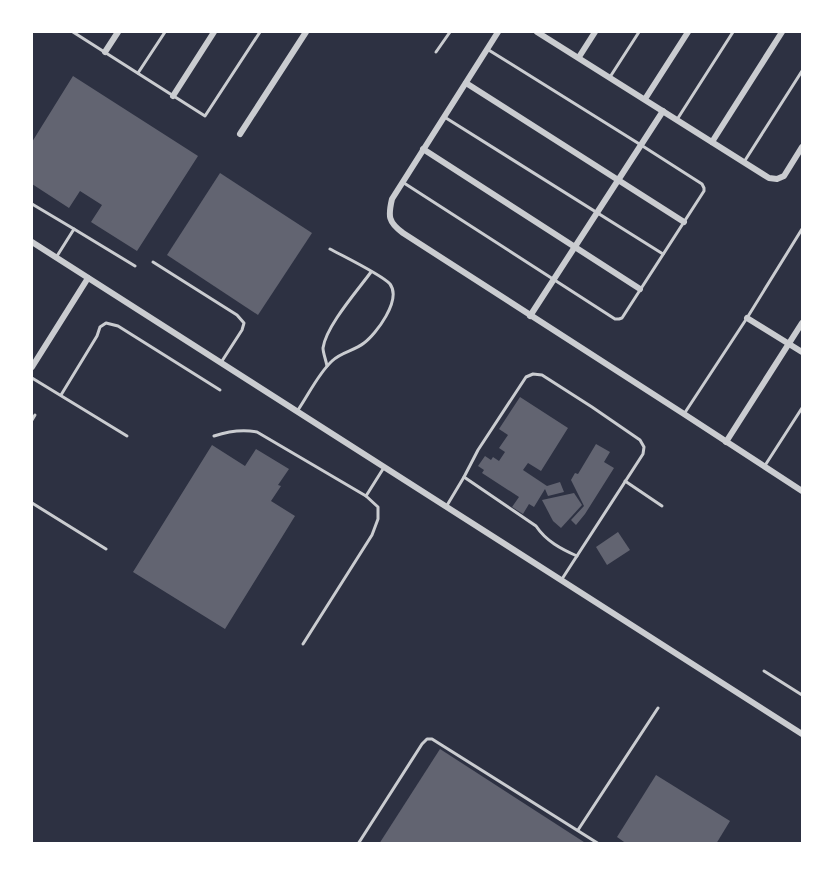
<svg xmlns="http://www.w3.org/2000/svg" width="834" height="875" font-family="'PT Sans Narrow',sans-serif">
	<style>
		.building { fill: #626471 }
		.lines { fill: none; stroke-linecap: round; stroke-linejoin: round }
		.service { stroke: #caccd0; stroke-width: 3 }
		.minor { stroke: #caccd0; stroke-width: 6 }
	</style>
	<rect width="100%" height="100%" fill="#2d3142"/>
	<g class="building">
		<polygon points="73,76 198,156 137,251 91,222 102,205 80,191 69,208 32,184 32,142"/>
		<polygon points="220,173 312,233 258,315 167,255"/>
		<polygon points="520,397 568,428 541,471 528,463 523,470 547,486 560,482 564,492 548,496 545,489 534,507 529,504 523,514 512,507 519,497 482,473 484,470 478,466 485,456 491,460 493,457 499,461 505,452 499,448 508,435 499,429"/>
		<polygon points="596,444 610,452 604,462 614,468 585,514 576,525 571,520 584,506 571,480 575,473 578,474"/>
		<polygon points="212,445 245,466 256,449 289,469 278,485 281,486 271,501 295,516 225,629 133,572"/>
		<polygon points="574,493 582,505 561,528 553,521 542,500"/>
		<polygon points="618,532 630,550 607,565 596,547"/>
		<polygon points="440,749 587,844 379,844"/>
		<polygon points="656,775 730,821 716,844 627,844 617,837"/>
	</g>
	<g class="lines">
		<g class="service">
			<polyline points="73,32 205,116 260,32"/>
			<polyline points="436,52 450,32"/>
			<polyline points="138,73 165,32"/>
			<polyline points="610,77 639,32"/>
			<polyline points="446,118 663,254"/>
			<polyline points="678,118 733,32"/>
			<polyline points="744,162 802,71"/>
			<polyline points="404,183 615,319 619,319 622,318 704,191 704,188 702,184 641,145 487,49"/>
			<polyline points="32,204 74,229"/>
			<polyline points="57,256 74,229 135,266"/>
			<polyline points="153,262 237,315 244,323 242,330 222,361"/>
			<path d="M327 366C326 360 323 353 323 348 326 326 358 290 371 272"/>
			<polyline points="32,378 127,436"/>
			<polyline points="61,395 97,336 100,327 106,323 118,326 220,390"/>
			<path d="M298 410C309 394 318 374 332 361 341 352 354 351 364 343 376 334 402 300 390 284 382 275 343 256 330 249"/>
			<polyline points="684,414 747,318 802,229"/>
			<polyline points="32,420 35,415"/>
			<path d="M214 436C229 431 242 429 257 432L366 496 383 469"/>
			<polyline points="764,467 802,408"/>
			<path d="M464 477 536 526C546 541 561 549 577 556"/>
			<polyline points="625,481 662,506"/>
			<polyline points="32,503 106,549"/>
			<polyline points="446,507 464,477 478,450 526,377 533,374 542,375 592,407 640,440 644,447 643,454 562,579"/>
			<polyline points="303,644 372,535 378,519 378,507 366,496"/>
			<polyline points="764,671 802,695"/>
			<polyline points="578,830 658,708"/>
			<polyline points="358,844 422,744 427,739 432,739 599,844"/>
		</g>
		<g class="minor">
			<path d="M498 32 392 199C388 216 388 222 403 233L684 414 802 491"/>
			<polyline points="537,32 769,178 777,179 784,176 802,147"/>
			<polyline points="105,52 118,32"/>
			<polyline points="579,57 595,32"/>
			<polyline points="466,83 684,222"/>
			<polyline points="173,96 214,32"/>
			<polyline points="645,99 688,32"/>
			<polyline points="240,134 306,32"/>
			<polyline points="712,142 782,32"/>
			<polyline points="423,149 640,289"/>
			<polyline points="32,242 802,734"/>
			<polyline points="530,316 663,111"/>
			<polyline points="747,318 802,352"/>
			<polyline points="32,367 88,278"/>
			<polyline points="726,442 802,323"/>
		</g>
	</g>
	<rect width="834" height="875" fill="none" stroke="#ffffff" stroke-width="66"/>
</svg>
